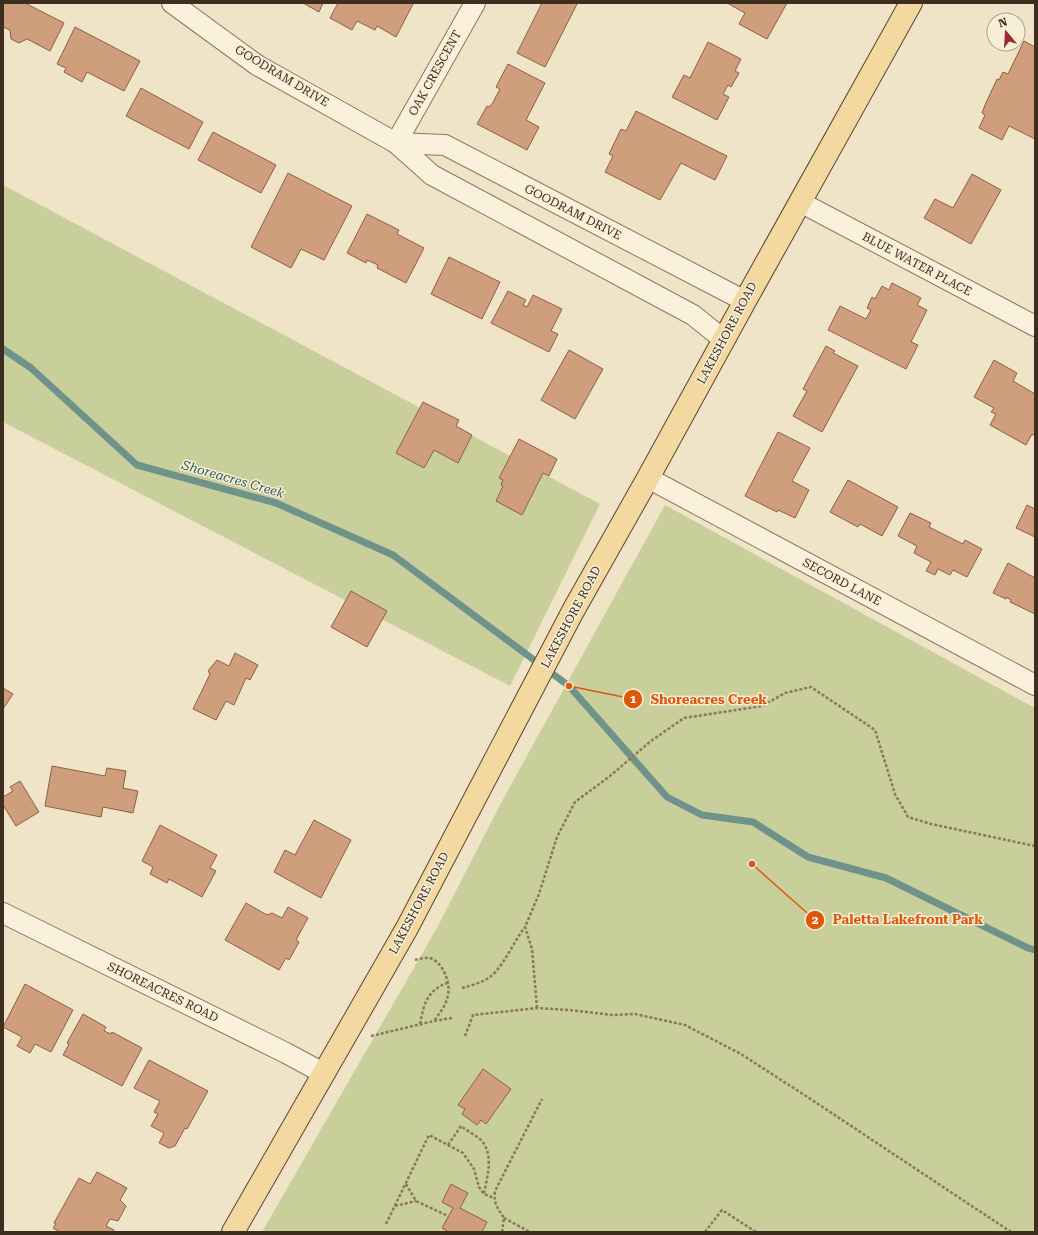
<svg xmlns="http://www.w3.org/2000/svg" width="1038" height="1235" font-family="'Roboto Serif',serif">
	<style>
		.green { fill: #c9cf9b }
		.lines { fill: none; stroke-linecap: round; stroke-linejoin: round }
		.stream { stroke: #6f938a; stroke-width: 7 }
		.building { fill: #cf9f7d; stroke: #8d5f41 }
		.street-casing { stroke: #8d765c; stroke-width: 22 }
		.primary-casing { stroke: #5b4430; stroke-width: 24 }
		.path { stroke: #8d765c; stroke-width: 2.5; stroke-dasharray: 3 2; stroke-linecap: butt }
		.street { stroke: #faf1dc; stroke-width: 20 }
		.primary { stroke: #f3d9a0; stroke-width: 22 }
		.labels { text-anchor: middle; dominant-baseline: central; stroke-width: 3; stroke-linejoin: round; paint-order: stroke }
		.street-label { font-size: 12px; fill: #3d2e20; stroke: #f7eed8 }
		.water-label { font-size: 13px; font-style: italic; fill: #2f5d5a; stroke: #f7eed8 }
		.leader { fill: none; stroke: #df570d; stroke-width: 1.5 }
		.callout-dot { fill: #df570d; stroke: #f7eed8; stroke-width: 1.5 }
		.mark-label { font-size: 12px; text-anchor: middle; font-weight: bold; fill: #fff }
		.callout-label { font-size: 13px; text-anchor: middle; font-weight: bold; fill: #df570d; stroke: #f7eed8; stroke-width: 3; stroke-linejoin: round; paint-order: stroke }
	</style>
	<rect width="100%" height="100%" fill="#f0e4c8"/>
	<g class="green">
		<polygon points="3,185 600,504 510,686 3,422"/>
		<polygon points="665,505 1035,708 1035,1232 262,1232 438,926 501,803"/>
	</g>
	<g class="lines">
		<polyline class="stream" points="3,349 31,368 137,465 276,503 393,555 569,686 667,797 702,815 753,822 808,857 886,878 1028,948 1035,950"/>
	</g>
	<g class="building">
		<polygon points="3,3 25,3 64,23 50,51 27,39 19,43 11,39 10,30 3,27"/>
		<polygon points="303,3 323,3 319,12"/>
		<polygon points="338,3 411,3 413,4 396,37 377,26 375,30 357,21 352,30 330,18"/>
		<polygon points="542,3 575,3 577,4 545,67 517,53"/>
		<polygon points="727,3 787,3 767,39 739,24 745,13"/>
		<polygon points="75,27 140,61 124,91 87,72 82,82 64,72 66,68 57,64"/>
		<polygon points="1024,41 1035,47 1035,139 1009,126 1002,140 979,128 985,115 982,113 985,105 997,79 999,80 1003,72 1008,74"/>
		<polygon points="708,42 741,59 735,71 739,73 731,87 728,85 723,94 729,97 717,120 672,97 684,75 690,78"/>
		<polygon points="508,64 545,83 526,120 539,127 527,150 477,124 487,106 489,107 492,104 500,89 496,87"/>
		<polygon points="141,88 203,122 189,149 126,116"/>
		<polygon points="636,111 727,156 715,180 681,163 660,200 605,172 613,156 609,154 621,129 626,131"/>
		<polygon points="213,132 276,165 261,193 198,160"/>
		<polygon points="288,173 352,206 324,260 301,249 291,268 251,247"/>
		<polygon points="972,174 1001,190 971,244 924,218 935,199 953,208"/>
		<polygon points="367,214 399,230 397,234 424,248 406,283 377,268 378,265 367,260 366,263 347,253"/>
		<polygon points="449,257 500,282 482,319 431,294"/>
		<polygon points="892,283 921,298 917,305 927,310 911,342 918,345 906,369 828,330 840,306 866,319 871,310 867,308 872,297 875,299 882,286 889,290"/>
		<polygon points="508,291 526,300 523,305 527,307 533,295 562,309 551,331 558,334 549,352 491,323"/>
		<polygon points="826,346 835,351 833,353 858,366 822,432 793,416 807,391 803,389"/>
		<polygon points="569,350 603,369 575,419 541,400"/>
		<polygon points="994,360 1017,373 1013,381 1035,394 1035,436 1032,434 1026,445 990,425 996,414 991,412 994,408 974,397"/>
		<polygon points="423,402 459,420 456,426 472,435 458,463 434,450 424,468 396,453"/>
		<polygon points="778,432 810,448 792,481 809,490 795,518 778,510 777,512 745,496"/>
		<polygon points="519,439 557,459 549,476 543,473 522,515 496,501 503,486 501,485 503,480 499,478"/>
		<polygon points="848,480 898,507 882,536 860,524 858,527 830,512"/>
		<polygon points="1027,505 1035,509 1035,537 1016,528"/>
		<polygon points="910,513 931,523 929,527 963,544 965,540 982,549 967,577 953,570 950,575 938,569 935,575 926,571 931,562 914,553 917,546 898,536"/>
		<polygon points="1008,563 1035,578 1035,614 1010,602 1011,600 1006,597 1006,599 993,593"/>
		<polygon points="351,591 387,611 367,647 331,627"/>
		<polygon points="235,653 258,665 250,680 246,678 234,705 226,701 216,720 193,709 210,674 208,671 217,660 229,666"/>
		<polygon points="3,688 13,694 3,709"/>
		<polygon points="52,766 105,776 107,768 126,771 123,788 138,791 133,813 103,807 101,817 45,806"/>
		<polygon points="20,781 39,812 16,826 3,805 3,797 13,791 10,787"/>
		<polygon points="314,820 351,840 321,898 274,872 285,850 295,855"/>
		<polygon points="160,825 217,855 210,868 216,871 202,897 169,879 167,883 150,874 153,867 142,861"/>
		<polygon points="246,903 267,915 272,913 282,918 288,907 308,918 296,940 299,942 289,960 286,958 279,970 225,940"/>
		<polygon points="25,984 73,1010 51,1052 35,1044 30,1053 17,1046 22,1037 3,1027"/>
		<polygon points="83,1014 106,1027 104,1031 111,1034 112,1032 142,1048 122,1086 63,1055 69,1044 67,1043"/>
		<polygon points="149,1060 208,1091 187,1129 185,1128 175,1146 169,1148 159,1143 164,1133 151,1126 158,1114 154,1112 160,1101 134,1088"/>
		<polygon points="483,1069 511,1089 486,1124 481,1120 477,1125 462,1114 465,1109 458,1105"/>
		<polygon points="97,1172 127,1188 120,1200 126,1206 118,1221 110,1219 106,1226 114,1230 113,1232 60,1232 53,1228 56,1224 54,1223 79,1178 90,1184"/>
		<polygon points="451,1184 468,1193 460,1208 487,1222 482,1232 449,1232 442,1228 453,1208 442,1202"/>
	</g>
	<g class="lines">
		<defs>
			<g id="street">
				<polyline points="172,3 257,65 396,143 432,175 693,315 724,340"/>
				<polyline points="396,143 445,145 745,301"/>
				<polyline points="396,143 475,3"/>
				<polyline points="800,202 1035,326"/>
				<polyline points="648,478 1035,685"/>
				<polyline points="3,913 286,1053 323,1073"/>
			</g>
			<polyline id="primary" points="233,1232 407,928 573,611 648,478 745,301 911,3"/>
		</defs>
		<use href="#street" class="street-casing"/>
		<use href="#primary" class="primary-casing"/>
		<g class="path">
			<path d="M415 960C420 959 426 957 430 958 444 963 452 985 447 999 445 1007 439 1014 434 1021"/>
			<path d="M462 988C469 986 477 984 483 981 502 973 512 943 525 927"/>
			<polyline points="537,1008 532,949 525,927 539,894 557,837 575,802 610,776 651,741 684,718 762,706 785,693 811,687 875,730 895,794 908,817 931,824 1035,846"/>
			<path d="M420 1024C424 1003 427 991 447 983"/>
			<polyline points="371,1036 434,1021 452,1018"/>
			<polyline points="465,1036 473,1015 537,1008 569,1010 613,1015 635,1014 685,1025 741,1054 812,1100 1011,1232"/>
			<path d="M448 1145 461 1126C467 1131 476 1135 482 1141 494 1156 487 1177 484 1194"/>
			<polyline points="406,1184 416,1201 448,1216"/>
			<polyline points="395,1206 416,1201"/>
			<polyline points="504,1218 530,1232"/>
			<polyline points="386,1224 429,1135 463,1153 474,1169 479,1187 484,1194 494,1198"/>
			<path d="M502 1232 504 1218C498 1209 493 1203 495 1191L542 1099"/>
			<polyline points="705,1232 722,1210 756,1232"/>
		</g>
		<use href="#street" class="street"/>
		<use href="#primary" class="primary"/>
	</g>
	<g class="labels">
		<g class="street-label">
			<text transform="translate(435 73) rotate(-61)">OAK CRESCENT</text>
			<text transform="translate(282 76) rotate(31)">GOODRAM DRIVE</text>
			<text transform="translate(573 212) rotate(27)">GOODRAM DRIVE</text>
			<text transform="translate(917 264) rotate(28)">BLUE WATER PLACE</text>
			<text transform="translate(727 333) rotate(-62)">LAKESHORE ROAD</text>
			<text transform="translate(842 582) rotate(28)">SECORD LANE</text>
			<text transform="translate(571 617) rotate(-62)">LAKESHORE ROAD</text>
			<text transform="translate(419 903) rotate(-62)">LAKESHORE ROAD</text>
			<text transform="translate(163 992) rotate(26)">SHOREACRES ROAD</text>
		</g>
		<g class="water-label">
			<text transform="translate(233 479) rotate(16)">Shoreacres Creek</text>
		</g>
	</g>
	<path class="leader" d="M569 686L633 699M752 864L815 920"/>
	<g class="callout-dot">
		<circle cx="569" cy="686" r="4"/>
		<circle cx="752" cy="864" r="4"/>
		<circle cx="633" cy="699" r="10"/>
		<circle cx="815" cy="920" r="10"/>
	</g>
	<g class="mark-label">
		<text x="633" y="703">1</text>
		<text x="815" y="924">2</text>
	</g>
	<g class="callout-label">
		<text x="709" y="704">Shoreacres Creek</text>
		<text x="908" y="924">Paletta Lakefront Park</text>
	</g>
	<rect width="1038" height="1235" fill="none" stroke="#3d2e20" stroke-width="8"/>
	<g transform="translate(1006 32) rotate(342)"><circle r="19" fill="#f7eed8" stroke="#ada18e"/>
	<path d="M0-3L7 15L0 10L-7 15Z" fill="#9e2a2b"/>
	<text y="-6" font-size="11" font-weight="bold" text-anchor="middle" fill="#3d2e20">N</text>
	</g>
</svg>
